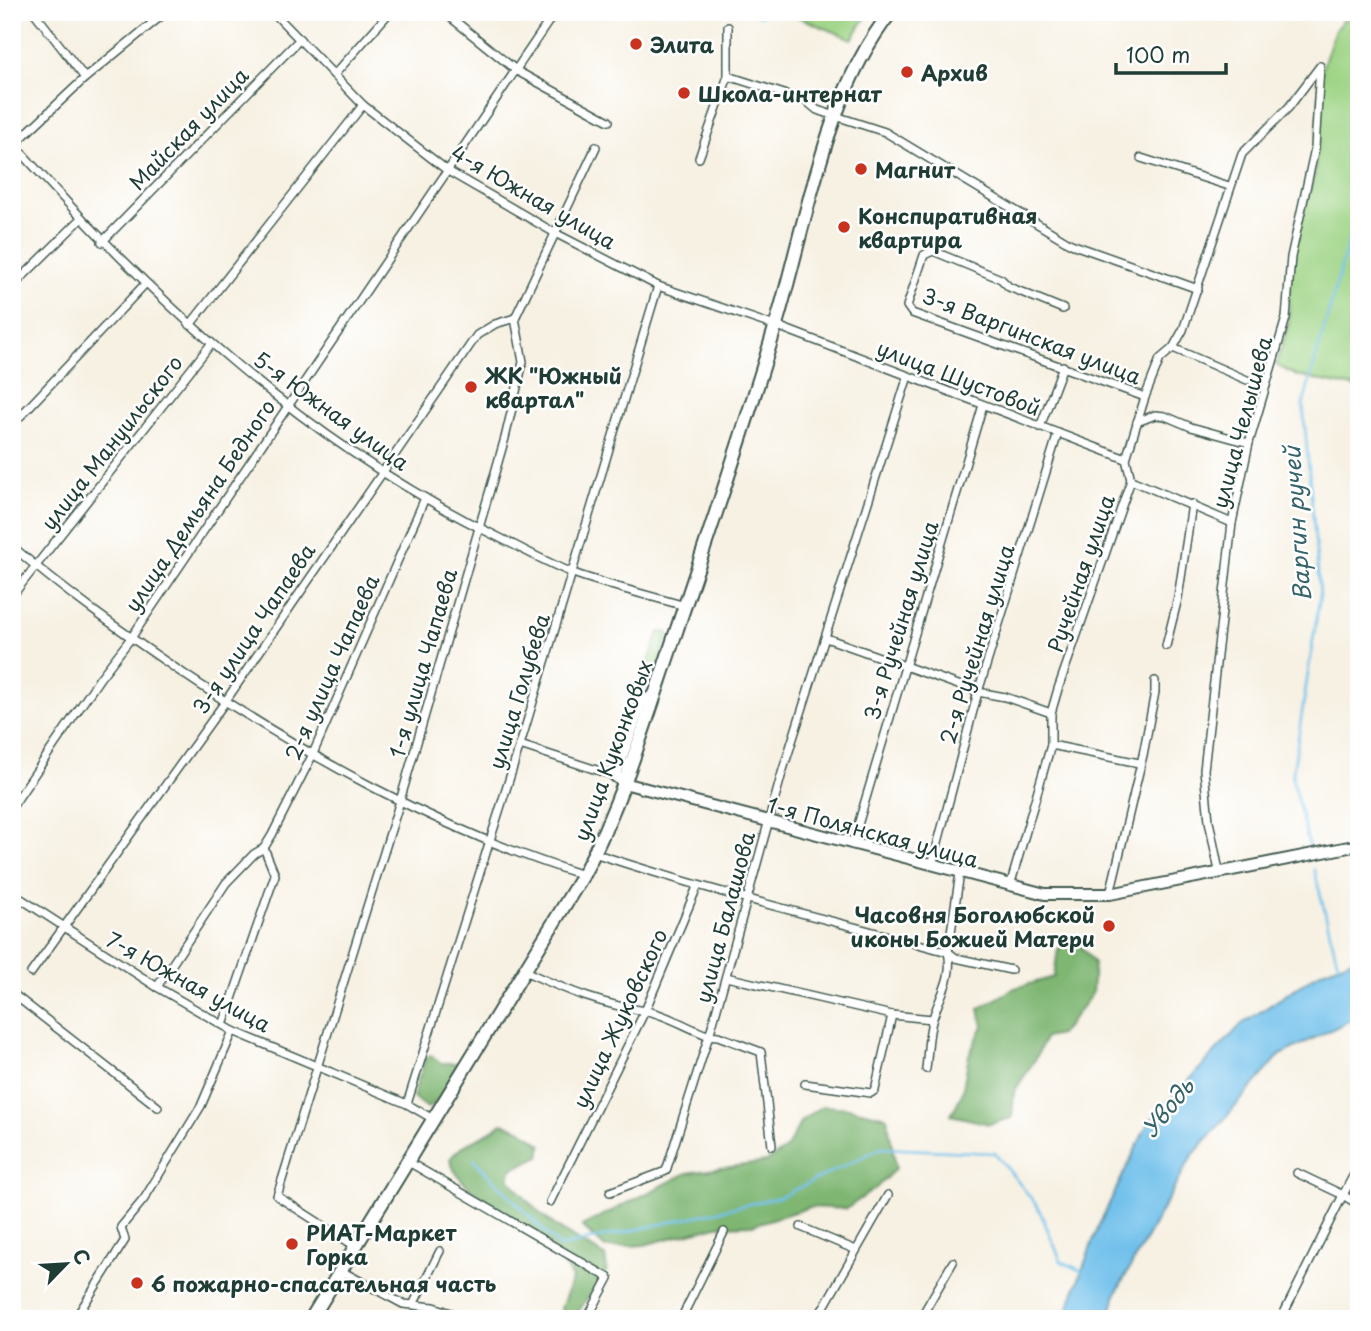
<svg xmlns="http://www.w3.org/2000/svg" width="1371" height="1331" font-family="'Playpen Sans',sans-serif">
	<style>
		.green { fill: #9ed485; stroke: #5e885c; stroke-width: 2 }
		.forest { fill: #7eb672; stroke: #4e7a53; stroke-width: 2 }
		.water { fill: #6fc0eb; stroke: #477e90; stroke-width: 2 }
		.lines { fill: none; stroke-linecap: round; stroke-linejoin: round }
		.stream { stroke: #6fc0eb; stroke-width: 2.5 }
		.street-casing { stroke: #3f584e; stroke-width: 10 }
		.secondary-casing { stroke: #3f584e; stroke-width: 14 }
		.primary-casing { stroke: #3f584e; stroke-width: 16 }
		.street { stroke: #fff; stroke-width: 7 }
		.secondary { stroke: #fff; stroke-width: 10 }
		.primary { stroke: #fff; stroke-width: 12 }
		.poi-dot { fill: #c8321e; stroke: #fff; stroke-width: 2.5 }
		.labels { text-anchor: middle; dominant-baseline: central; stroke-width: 5; stroke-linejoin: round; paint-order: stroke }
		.poi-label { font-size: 21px; font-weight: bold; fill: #1f3d34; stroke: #fff; text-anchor: start }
		.street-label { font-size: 21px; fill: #1f3d34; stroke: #fff }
		.water-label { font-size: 23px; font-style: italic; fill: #37646b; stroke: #fff }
	</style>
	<rect width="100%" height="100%" fill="#fff"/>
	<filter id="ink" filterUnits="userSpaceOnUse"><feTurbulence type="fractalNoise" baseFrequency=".0143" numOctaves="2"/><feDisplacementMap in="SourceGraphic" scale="14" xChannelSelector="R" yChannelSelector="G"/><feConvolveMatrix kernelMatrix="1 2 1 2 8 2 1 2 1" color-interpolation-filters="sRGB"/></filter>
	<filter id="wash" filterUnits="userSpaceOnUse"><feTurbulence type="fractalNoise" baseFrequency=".00686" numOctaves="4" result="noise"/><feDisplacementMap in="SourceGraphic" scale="28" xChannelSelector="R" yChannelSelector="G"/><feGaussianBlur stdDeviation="1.57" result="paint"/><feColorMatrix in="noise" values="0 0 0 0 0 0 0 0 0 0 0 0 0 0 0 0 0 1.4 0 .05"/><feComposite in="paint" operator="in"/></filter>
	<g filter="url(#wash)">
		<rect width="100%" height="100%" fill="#f7f1e3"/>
		<g class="green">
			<polygon points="786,12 869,12 852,39"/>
			<polygon points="1350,12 1359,12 1359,388 1297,376 1276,365 1289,322 1289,283 1299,228 1315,173 1321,72 1335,30"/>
			<polygon points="659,632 669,633 656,674 650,677 645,673"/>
		</g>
		<g class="forest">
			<polygon points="1074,937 1094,963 1092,994 1060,1035 1045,1038 1036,1058 1014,1092 1012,1118 989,1124 951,1115 962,1094 969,1055 983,1026 979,1009 1015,988 1054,977 1058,949"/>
			<polygon points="431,1055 441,1063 460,1063 460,1068 441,1098 428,1108 413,1097 425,1058"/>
			<polygon points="823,1106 849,1108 887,1117 896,1168 876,1188 846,1209 810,1207 753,1225 717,1226 644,1245 605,1248 582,1226 687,1173 766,1162 787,1148 801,1121"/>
			<path d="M502 1123 520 1129 542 1145 540 1156 512 1169 509 1178C540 1220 561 1231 605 1256L607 1270 573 1319H562L561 1308 572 1279C554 1232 457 1198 450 1159 463 1141 485 1138 502 1123Z"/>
		</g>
		<polygon class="water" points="1359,957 1359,1016 1280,1055 1192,1156 1116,1293 1110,1319 1064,1319 1099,1225 1148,1123 1242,1024 1322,971"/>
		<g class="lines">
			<g class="stream">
				<polyline points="752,12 758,16 772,12"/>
				<polyline points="1309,846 1292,778 1320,595 1303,405 1359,203"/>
				<polyline points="1314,869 1338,964"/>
				<polyline points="474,1160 560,1247 780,1197 881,1148 995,1153 1038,1207 1061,1261 1084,1272"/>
			</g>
		</g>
	</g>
	<g filter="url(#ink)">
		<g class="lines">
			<defs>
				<g id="street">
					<polyline points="34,12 85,78"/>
					<polyline points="273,12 363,105 448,171 555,233 658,286 775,326"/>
					<polyline points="444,12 517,71 609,121"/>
					<polyline points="334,75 390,12"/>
					<polyline points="728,76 806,101 817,110 885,132 1071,244 1198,289"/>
					<path d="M12 142C153 301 309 446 502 539 525 550 549 564 573 573 609 586 648 595 685 606"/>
					<polyline points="12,152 18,141 85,78 166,12"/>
					<polyline points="699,158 728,76 728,27"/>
					<polyline points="1141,158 1229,186"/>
					<polyline points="102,242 300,39"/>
					<polyline points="12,287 81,219"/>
					<polyline points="1063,309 1009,287 1001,279 933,251 924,255 907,306 912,313 1145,397"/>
					<polyline points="190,325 363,105"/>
					<polyline points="780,327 1126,459"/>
					<polyline points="1173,348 1247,380"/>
					<polyline points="1137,422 1155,415 1165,416 1191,427 1249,443"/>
					<polyline points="12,425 145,284"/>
					<polyline points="1040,427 1063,366"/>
					<polyline points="1131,480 1232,523"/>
					<path d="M12 546C64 591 121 631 178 670 304 755 438 830 583 875"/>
					<polyline points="12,596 211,344"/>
					<polyline points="826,638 978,692 1005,697 1051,713"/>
					<polyline points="1166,646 1178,598 1192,504"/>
					<polyline points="520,745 615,776"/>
					<polyline points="1051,745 1139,763"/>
					<polyline points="12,807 100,678 131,638 555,12"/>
					<polyline points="852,845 983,405"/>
					<path d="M600 855C714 893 832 920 948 952L956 958 1011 970"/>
					<polyline points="932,865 978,692 1058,433"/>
					<polyline points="1219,871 1209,821 1204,770 1232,523 1249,443 1286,318 1291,257 1315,148 1320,67"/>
					<polyline points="1010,886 1051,745 1051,713 1058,689 1131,480 1126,459 1145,397 1160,359 1173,348 1183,330 1242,154 1289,107 1320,66"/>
					<polyline points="12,893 157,987 233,1031 407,1104 433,1119"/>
					<polyline points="1110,894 1143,755 1155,692 1155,681"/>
					<polyline points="31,973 225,702 477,335 495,324 515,318"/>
					<path d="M531 974C571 992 603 1005 646 1011 666 1014 688 1028 707 1035L718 1036 761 1052 772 1146"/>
					<polyline points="726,977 892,1015 932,1019"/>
					<polyline points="157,987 226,883 254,854 264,848 272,835 312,756 425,498"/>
					<polyline points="12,993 158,1107"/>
					<polyline points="223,1025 275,875 264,848"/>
					<path d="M926 1069C928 1053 928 1033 933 1018 940 995 954 977 948 952L960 873"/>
					<polyline points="805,1084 871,1093 875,1090 892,1015"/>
					<polyline points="407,1104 520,745 658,286"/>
					<polyline points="412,1164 609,1278 587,1319"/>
					<polyline points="1297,1173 1343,1195 1359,1165"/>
					<polyline points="610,1192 666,1171 712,1026 782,773 908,376"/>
					<polyline points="550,1202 645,1011 697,887"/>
					<polyline points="801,1227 856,1250"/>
					<polyline points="355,1246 277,1196 400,801 505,438 523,362 515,318 596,147"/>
					<polyline points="345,1273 403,1304 434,1307 467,1319"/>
					<polyline points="414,1303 440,1251"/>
					<polyline points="75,1319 125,1240 121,1227 144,1199 201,1106 233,1031"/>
					<polyline points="681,1319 724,1232"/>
					<polyline points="817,1319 888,1195"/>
					<polyline points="920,1319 953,1262"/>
					<polyline points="1281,1319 1343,1195 1359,1205"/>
				</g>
				<polyline id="secondary" points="655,694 641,703 615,776 624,783 1045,894 1110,894 1359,845"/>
				<path id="primary" d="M311 1319 583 875C624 798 648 714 676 632 711 527 748 421 779 314 807 217 827 92 891 12"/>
			</defs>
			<use href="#street" class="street-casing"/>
			<use href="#secondary" class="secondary-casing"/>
			<use href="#primary" class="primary-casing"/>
			<use href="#street" class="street"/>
			<use href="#secondary" class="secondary"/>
			<use href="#primary" class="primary"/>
		</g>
	</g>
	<g class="poi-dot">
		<circle cx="636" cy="44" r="7"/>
		<circle cx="907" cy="72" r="7"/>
		<circle cx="684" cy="93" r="7"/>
		<circle cx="861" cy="169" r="7"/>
		<circle cx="844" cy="227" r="7"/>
		<circle cx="471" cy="387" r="7"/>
		<circle cx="1109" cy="926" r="7"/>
		<circle cx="292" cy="1244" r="7"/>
		<circle cx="137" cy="1283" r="7"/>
	</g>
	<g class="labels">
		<g class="poi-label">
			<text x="650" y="44">Элита</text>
			<text x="921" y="72">Архив</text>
			<text x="698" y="93">Школа-интернат</text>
			<text x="875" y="169">Магнит</text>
			<text x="858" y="215">Конспиративная<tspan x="858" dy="24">квартира</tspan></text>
			<text x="485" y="375">ЖК "Южный<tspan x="485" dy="24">квартал"</tspan></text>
			<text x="1095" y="914" text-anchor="end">Часовня Боголюбской<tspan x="1095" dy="24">иконы Божией Матери</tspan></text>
			<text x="306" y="1232">РИАТ-Маркет<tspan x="306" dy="24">Горка</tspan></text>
			<text x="151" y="1283">6 пожарно-спасательная часть</text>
		</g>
		<g class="street-label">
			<text transform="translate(188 128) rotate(-46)">Майская улица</text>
			<text transform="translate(534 196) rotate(30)">4-я Южная улица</text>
			<text transform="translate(1032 335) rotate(21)">3-я Варгинская улица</text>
			<text transform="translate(959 377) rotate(21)">улица Шустовой</text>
			<text transform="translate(332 410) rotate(36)">5-я Южная улица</text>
			<text transform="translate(1241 422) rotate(-75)">улица Челышева</text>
			<text transform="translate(111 442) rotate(-52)">улица Мануильского</text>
			<text transform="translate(199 505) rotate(-56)">улица Демьяна Бедного</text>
			<text transform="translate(1080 573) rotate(-71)">Ручейная улица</text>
			<text transform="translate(900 620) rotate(-73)">3-я Ручейная улица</text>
			<text transform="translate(253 628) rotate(-56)">3-я улица Чапаева</text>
			<text transform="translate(976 644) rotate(-73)">2-я Ручейная улица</text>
			<text transform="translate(422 663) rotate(-74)">1-я улица Чапаева</text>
			<text transform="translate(331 667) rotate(-66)">2-я улица Чапаева</text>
			<text transform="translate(518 691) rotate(-73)">улица Голубева</text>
			<text transform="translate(612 750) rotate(-70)">улица Куконковых</text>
			<text transform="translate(873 831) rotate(15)">1-я Полянская улица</text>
			<text transform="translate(724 917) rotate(-75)">улица Балашова</text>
			<text transform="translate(189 981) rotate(29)">7-я Южная улица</text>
			<text transform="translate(619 1018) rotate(-65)">улица Жуковского</text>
		</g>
		<g class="water-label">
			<text transform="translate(1296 524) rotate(-94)">Варгин ручей</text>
			<text transform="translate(1167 1107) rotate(-51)">Уводь</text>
		</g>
	</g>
	<rect width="1371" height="1331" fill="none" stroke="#fff" stroke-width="42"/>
	<g transform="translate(66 1264) rotate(65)" stroke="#ffffff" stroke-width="5" paint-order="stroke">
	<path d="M0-5L12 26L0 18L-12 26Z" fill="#1f3d34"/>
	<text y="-10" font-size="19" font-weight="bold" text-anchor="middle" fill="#1f3d34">С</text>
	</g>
	<path d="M1116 63v10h110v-10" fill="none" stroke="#1f3d34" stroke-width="3.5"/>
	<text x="1126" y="63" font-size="21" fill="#1f3d34" stroke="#ffffff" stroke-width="5" paint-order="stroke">100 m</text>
</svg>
